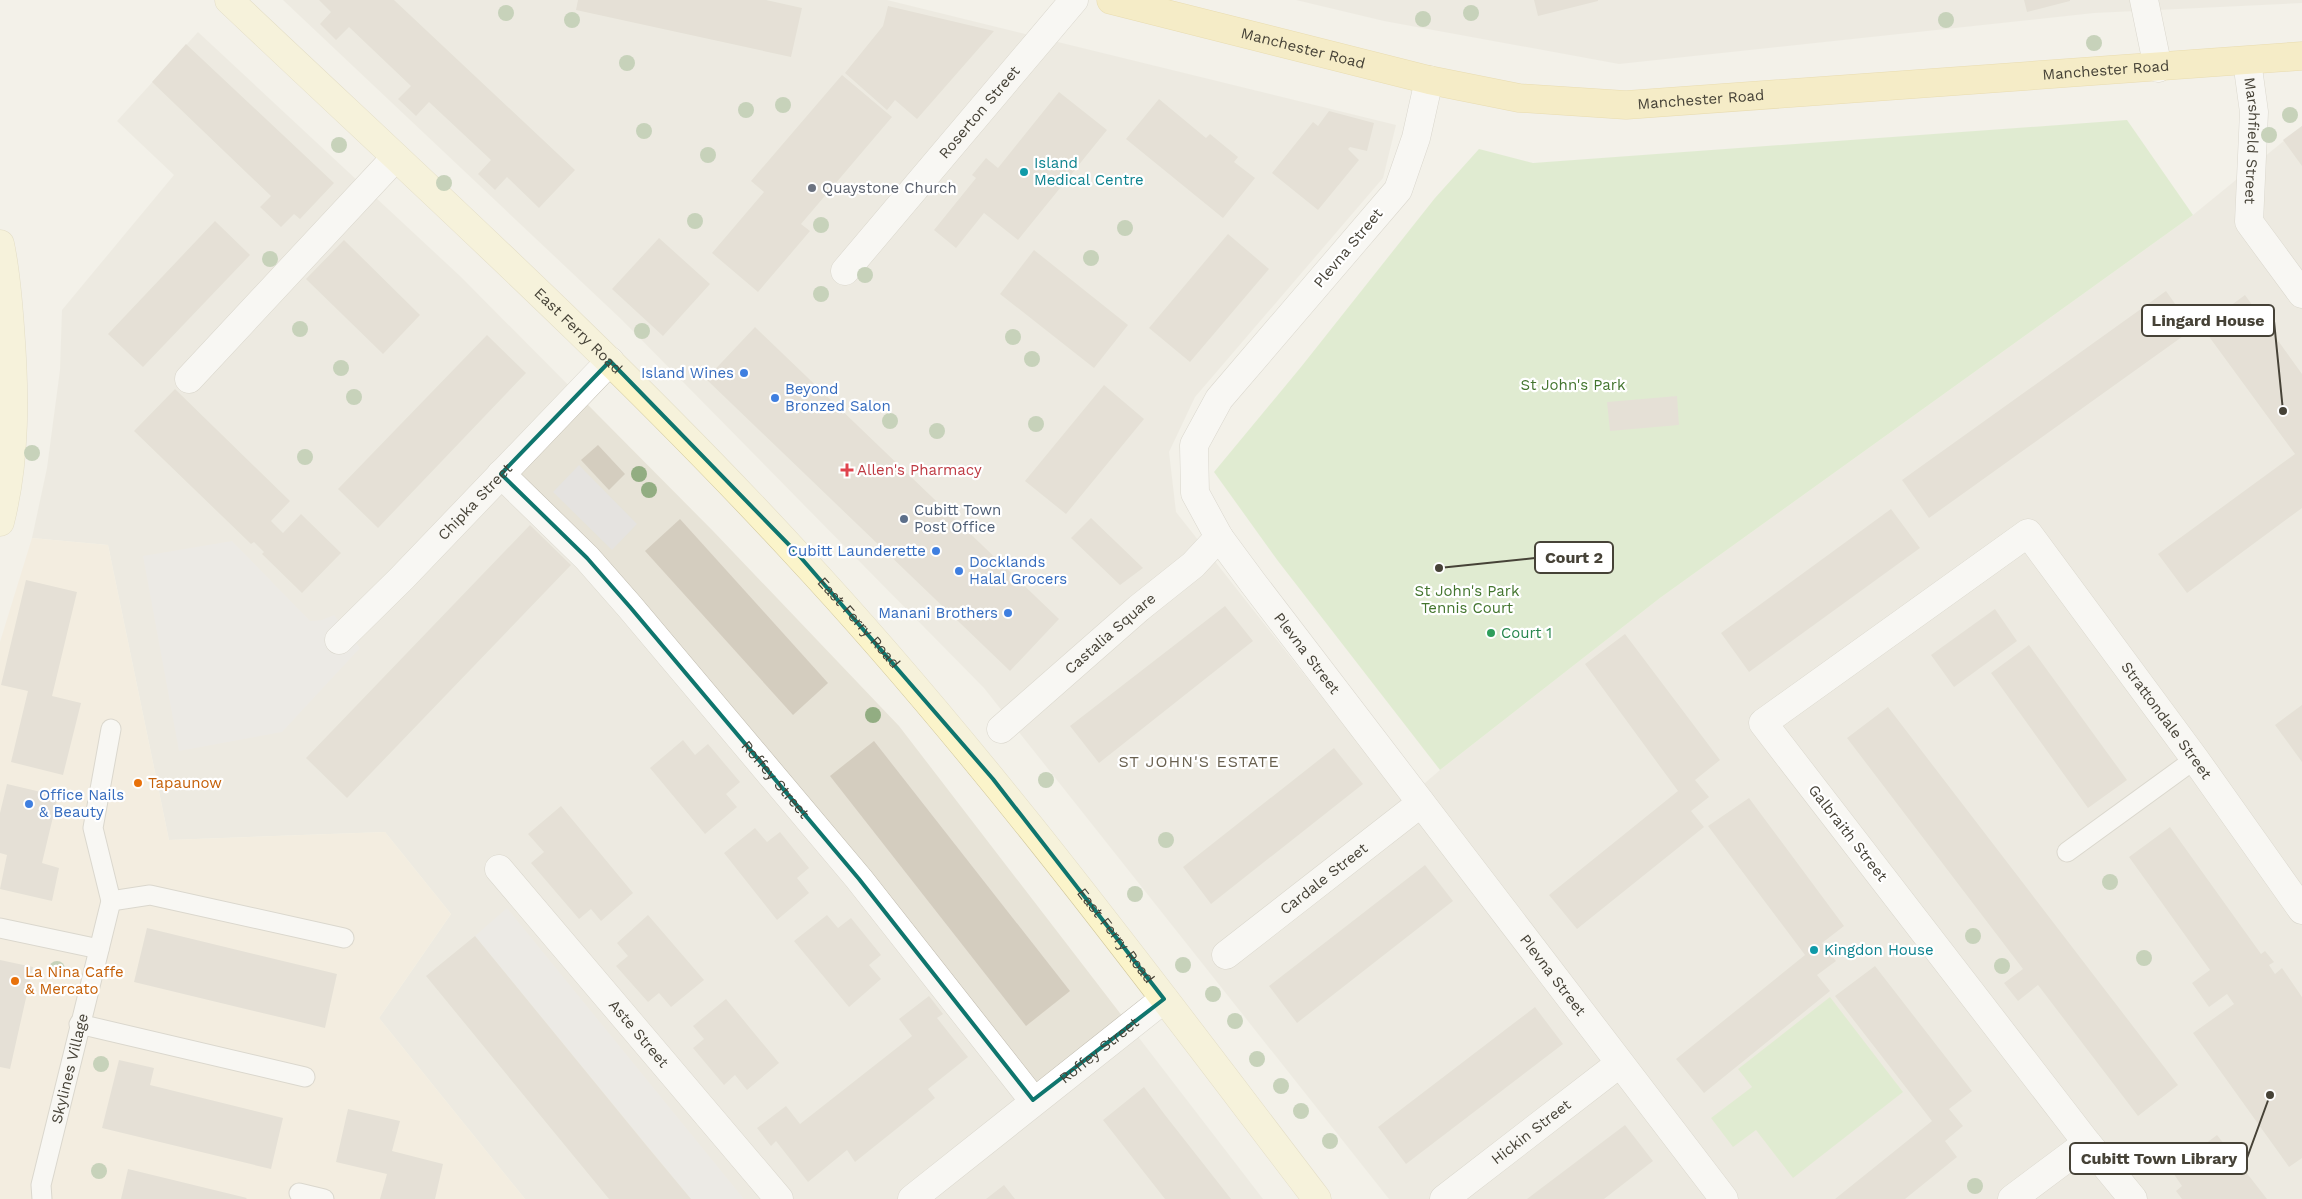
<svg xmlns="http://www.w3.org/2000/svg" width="2302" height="1199" font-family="'Work Sans',sans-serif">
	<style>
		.residential { fill: #e7e3d7 }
		.commercial { fill: #f4e9d5 }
		.green { fill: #cbe5b4 }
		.parking { fill: #e5e3e0 }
		.building { fill: #d4cdbf }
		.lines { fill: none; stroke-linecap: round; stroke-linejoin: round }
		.lane-casing { stroke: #beb9ac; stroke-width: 21 }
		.street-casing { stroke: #beb9ac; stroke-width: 29 }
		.secondary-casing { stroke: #d0c69a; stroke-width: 29 }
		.primary-casing { stroke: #ddc46d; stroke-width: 29 }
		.lane { stroke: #fff; stroke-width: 19 }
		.street { stroke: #fff; stroke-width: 28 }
		.secondary { stroke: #fbf4ca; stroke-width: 28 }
		.primary { stroke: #f8e69d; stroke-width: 28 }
		.tree { fill: #92ad82 }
		.marked { fill: none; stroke: #0f766e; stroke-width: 4; stroke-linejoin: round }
		.culture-dot { fill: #0f9aa8; stroke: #fff; stroke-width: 2 }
		.worship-dot { fill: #6b7280; stroke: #fff; stroke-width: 2 }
		.shop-dot { fill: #3f7fe0; stroke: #fff; stroke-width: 2 }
		.health-dot { fill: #e0444e; stroke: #fff; stroke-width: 2 }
		.service-dot { fill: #5c6f8a; stroke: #fff; stroke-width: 2 }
		.leisure-dot { fill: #2e9e5b; stroke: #fff; stroke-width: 2 }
		.food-dot { fill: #e8710a; stroke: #fff; stroke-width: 2 }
		.labels { text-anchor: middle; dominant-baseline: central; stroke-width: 4.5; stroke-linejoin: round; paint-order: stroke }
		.street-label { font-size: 15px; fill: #464237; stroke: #fff }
		.culture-label { font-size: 15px; fill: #0d838f; stroke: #fff; text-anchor: start }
		.worship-label { font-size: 15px; fill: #5b616d; stroke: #fff; text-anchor: start }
		.shop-label { font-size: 15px; fill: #366cbe; stroke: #fff; text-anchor: end }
		.park-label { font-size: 15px; fill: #43752e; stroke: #fff }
		.health-label { font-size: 15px; fill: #be3a42; stroke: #fff; text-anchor: start }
		.service-label { font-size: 15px; fill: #4e5e75; stroke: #fff; text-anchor: start }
		.leisure-label { font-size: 15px; fill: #27864d; stroke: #fff; text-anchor: start }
		.food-label { font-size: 15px; fill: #c56008; stroke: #fff; text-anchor: start }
		.neighbourhood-label { font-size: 16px; letter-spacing: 1px; fill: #69604f; stroke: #fff }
		.leader { fill: none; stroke: #464237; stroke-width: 2 }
		.callout-dot { fill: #464237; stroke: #fff; stroke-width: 2 }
		.callout { fill: #fff; stroke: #464237; stroke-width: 2 }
		.callout-label { font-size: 16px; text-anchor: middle; font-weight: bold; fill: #464237 }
	</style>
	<rect width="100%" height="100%" fill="#f3f1e9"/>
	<g class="residential">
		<polygon points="283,0 887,0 1396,125 1383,178 1195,397 1169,452 1176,512 1404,801 1440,770 1660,598 2193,215 2302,126 2302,1199 1389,1199 984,688 622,320"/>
		<polygon points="1296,0 2302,0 2302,3 2094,13 1619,64 1384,21"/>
		<polygon points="198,32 461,277 714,532 899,726 1263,1199 525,1199 379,1018 451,914 385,832 169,840 108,545 32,538 47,468 60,370 62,310 174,175 117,121"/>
	</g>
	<polygon class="commercial" points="32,538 108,545 169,840 385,832 451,914 379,1018 525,1199 0,1199 0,642"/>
	<g class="green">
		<polygon points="2127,120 2193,215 1660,598 1440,770 1278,561 1214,472 1301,367 1435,198 1479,149 1533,163"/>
		<polygon points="1830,997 1903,1092 1793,1178 1756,1130 1733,1147 1711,1118 1752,1087 1738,1069"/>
	</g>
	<g class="parking">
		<polygon points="579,465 637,524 612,550 553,492"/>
		<polygon points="232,541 310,621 322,620 334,615 360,648 282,732 179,751 143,556"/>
		<polygon points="507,908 744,1199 691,1199 475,936"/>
	</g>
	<g class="building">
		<polygon points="319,0 394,0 575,170 539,208 507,177 495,190 478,174 491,160 429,102 416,116 398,99 411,86 349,27 336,40 320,24 331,12"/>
		<polygon points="578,0 766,0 802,8 791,57 576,10"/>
		<polygon points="1534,0 1598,0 1598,1 1538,16"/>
		<polygon points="2024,0 2070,0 2070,1 2027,12"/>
		<polygon points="888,6 994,31 917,119 895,100 887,110 845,73 883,26"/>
		<polygon points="186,44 334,183 300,219 294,214 281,227 260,207 271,196 152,82"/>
		<polygon points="842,75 892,117 801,224 810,231 758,292 712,253 764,192 751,181"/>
		<polygon points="1059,92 1107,130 1018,240 984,213 956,248 934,230 976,178 972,175 986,158 998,168"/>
		<polygon points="1159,99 1206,138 1210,134 1238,157 1234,162 1255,178 1223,218 1126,139"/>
		<polygon points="1329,111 1374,123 1367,151 1350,147 1348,149 1359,160 1318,210 1272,173 1313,122 1318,126"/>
		<polygon points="2302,126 2302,166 2283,140"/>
		<polygon points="215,221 250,255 143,367 108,334"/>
		<polygon points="1228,234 1269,269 1190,362 1149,328"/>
		<polygon points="659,238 710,284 663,336 612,289"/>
		<polygon points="344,240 420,315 383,354 306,279"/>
		<polygon points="1034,250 1128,325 1094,368 1000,294"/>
		<polygon points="2166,291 2193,329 1929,518 1902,480"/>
		<polygon points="2245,295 2302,374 2302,508 2187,593 2158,554 2295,454 2202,327"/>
		<polygon points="755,327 1059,619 1010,671 706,379"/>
		<polygon points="487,335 526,373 378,528 338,489"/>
		<polygon points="1104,385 1144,419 1066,514 1025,481"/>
		<polygon points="175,389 290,501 271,521 283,533 301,514 341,553 302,593 262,554 264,552 254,542 251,544 134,431"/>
		<polygon points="1677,396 1679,425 1610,431 1607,402"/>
		<polygon points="598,445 625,474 609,490 581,460"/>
		<polygon points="1891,509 1920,548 1749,672 1721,633"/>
		<polygon points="1091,518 1143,568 1120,585 1071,538"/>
		<polygon points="680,519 828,683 793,715 645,551"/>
		<polygon points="530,525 571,565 347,798 306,758"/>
		<polygon points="26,580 77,592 52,696 81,703 63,775 11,762 28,691 1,685"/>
		<polygon points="1225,606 1253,641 1099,763 1070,726"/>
		<polygon points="1995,609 2017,641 1954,687 1931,655"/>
		<polygon points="1625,634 1720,760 1695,780 1709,797 1691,811 1704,827 1577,929 1549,895 1678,791 1585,664"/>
		<polygon points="2029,645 2127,780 2088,808 1991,673"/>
		<polygon points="2302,705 2302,762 2275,725"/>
		<polygon points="1888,707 2178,1085 2138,1116 2038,985 2018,1001 2004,983 2023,969 1847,738"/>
		<polygon points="683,740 695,755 708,744 740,782 726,794 737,807 705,834 650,768"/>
		<polygon points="874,741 1070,991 1026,1026 830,776"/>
		<polygon points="1334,748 1363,784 1211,904 1183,867"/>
		<polygon points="7,784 58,796 42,863 59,868 52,901 0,889 7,855 0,853 0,813"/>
		<polygon points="1749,798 1844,926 1822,943 1836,961 1817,975 1830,991 1704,1093 1676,1059 1805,955 1708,826"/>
		<polygon points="561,806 633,893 601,921 591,909 579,919 531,863 544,852 528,834"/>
		<polygon points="2170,827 2261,954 2265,951 2274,962 2269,965 2275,974 2282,968 2302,997 2302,1158 2289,1167 2193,1033 2234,1004 2227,994 2209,1007 2192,983 2210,970 2129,857"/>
		<polygon points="755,828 767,842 780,832 809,868 797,878 809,893 777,920 724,853"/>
		<polygon points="1425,865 1453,901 1297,1023 1269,986"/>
		<polygon points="648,915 704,980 671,1007 659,993 648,1002 616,966 628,956 617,943"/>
		<polygon points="827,915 838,928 851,918 881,955 869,965 881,979 849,1007 794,941"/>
		<polygon points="147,928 337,974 325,1028 134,982"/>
		<polygon points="475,936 646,1145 691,1199 609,1199 521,1092 426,976"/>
		<polygon points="0,960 33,967 10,1069 0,1067"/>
		<polygon points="1875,966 1972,1091 1949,1109 1963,1126 1945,1141 1957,1157 1905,1199 1835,1199 1932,1121 1835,996"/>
		<polygon points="929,996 943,1014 937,1018 968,1057 928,1089 935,1098 855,1162 847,1150 808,1182 776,1141 771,1146 757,1128 786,1106 800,1124 912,1036 899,1019"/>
		<polygon points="726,999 779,1063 747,1090 735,1075 724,1085 693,1048 704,1039 693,1026"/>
		<polygon points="1535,1007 1563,1044 1406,1164 1378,1127"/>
		<polygon points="119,1060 154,1068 150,1085 283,1118 271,1169 102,1128"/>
		<polygon points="1144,1087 1165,1115 1231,1199 1165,1199 1103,1120"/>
		<polygon points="348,1109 400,1121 392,1151 443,1164 435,1199 380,1199 387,1174 336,1162"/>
		<polygon points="1625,1125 1653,1161 1604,1199 1527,1199"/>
		<polygon points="2217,1135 2267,1199 2182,1199 2176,1191 2182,1186 2171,1170"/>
		<polygon points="128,1169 247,1198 246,1199 121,1199"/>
		<polygon points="1004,1185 1015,1199 986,1199"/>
	</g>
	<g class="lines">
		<defs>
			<g id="lane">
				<polyline points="2067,852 2195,759"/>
				<polyline points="111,901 150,895 344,938"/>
				<polyline points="0,928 99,949"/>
				<polyline points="79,1024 305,1077"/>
				<polyline points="299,1193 324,1199"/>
				<path id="s1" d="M42 1199 41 1185 111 901 93 828 111 729"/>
			</g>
			<g id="street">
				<polyline points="2144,0 2158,68"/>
				<path id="s2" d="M2247 61 2254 112 2249 222 2302 294"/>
				<path id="s3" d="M1429 80 1416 138 1398 190 1219 399 1194 445 1195 493 1219 537 1253 583 1724 1199"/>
				<path id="s4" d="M845 271 1074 0"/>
				<polyline points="189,379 395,158"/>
				<path id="s5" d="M501 474 587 558 630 607 859 879 1033 1100"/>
				<path id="s6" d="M339 640 402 578 610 361"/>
				<path id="s7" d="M1001 729 1139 608 1193 565 1219 537"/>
				<path id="s8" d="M499 869 779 1199"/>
				<path id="s9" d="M1226 955 1421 803"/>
				<path id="s10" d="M912 1199 1164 999"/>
				<path id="s11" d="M1444 1199 1619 1064"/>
				<polyline points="2012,1199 2087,1143"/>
				<path id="s12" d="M2133 1199 2087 1143 1763 723 2028 533 2195 759 2302 910"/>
			</g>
			<g id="secondary">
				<path id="s13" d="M229 0C420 181 616 358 795 552 984 755 1149 979 1317 1199"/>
				<path d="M0 244C6 272 8 299 10 327 15 392 16 459 0 522"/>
			</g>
			<g id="primary">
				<path id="s14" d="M1111 0 1429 80 1519 98 1626 105 2302 56"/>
			</g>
		</defs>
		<use href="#lane" class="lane-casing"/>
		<use href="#street" class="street-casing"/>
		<use href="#secondary" class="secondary-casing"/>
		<use href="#primary" class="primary-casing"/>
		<use href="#lane" class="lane"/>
		<use href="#street" class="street"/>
		<use href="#secondary" class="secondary"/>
		<use href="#primary" class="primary"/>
	</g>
	<g class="tree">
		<circle cx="506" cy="13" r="8"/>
		<circle cx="1471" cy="13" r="8"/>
		<circle cx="1423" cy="19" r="8"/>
		<circle cx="572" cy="20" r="8"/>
		<circle cx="1946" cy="20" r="8"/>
		<circle cx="2094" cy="43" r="8"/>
		<circle cx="627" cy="63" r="8"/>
		<circle cx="783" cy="105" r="8"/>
		<circle cx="746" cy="110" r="8"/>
		<circle cx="2290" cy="115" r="8"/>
		<circle cx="644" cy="131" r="8"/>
		<circle cx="2269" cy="135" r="8"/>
		<circle cx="339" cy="145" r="8"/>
		<circle cx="708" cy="155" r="8"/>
		<circle cx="444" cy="183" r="8"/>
		<circle cx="695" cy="221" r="8"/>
		<circle cx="821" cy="225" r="8"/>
		<circle cx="1125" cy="228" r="8"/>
		<circle cx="1091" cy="258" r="8"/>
		<circle cx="270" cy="259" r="8"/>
		<circle cx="865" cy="275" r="8"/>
		<circle cx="821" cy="294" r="8"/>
		<circle cx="300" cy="329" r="8"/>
		<circle cx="642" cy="331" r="8"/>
		<circle cx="1013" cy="337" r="8"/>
		<circle cx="1032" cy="359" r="8"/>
		<circle cx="341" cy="368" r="8"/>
		<circle cx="354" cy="397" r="8"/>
		<circle cx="890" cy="421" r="8"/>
		<circle cx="1036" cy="424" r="8"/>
		<circle cx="937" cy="431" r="8"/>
		<circle cx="32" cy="453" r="8"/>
		<circle cx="305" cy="457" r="8"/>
		<circle cx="639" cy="474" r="8"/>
		<circle cx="649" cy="490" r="8"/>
		<circle cx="873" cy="715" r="8"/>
		<circle cx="1046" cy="780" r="8"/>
		<circle cx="1166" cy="840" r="8"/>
		<circle cx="2110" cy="882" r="8"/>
		<circle cx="1135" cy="894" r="8"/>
		<circle cx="1973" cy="936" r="8"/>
		<circle cx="2144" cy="958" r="8"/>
		<circle cx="1183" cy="965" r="8"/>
		<circle cx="2002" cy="966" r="8"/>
		<circle cx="57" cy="969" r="8"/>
		<circle cx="1213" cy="994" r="8"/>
		<circle cx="1235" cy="1021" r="8"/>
		<circle cx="1257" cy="1059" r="8"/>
		<circle cx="101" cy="1064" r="8"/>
		<circle cx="1281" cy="1086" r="8"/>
		<circle cx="1301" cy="1111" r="8"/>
		<circle cx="1330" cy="1141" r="8"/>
		<circle cx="99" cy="1171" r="8"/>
		<circle cx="1975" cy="1186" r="8"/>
	</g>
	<path d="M0 0H2302V1199H0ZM610 361 796 552 993 779 1164 999 1033 1100 859 879 630 607 587 558 501 474Z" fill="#f3f1e9" fill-opacity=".55" fill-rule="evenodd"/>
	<path class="marked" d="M610 361 796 552 993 779 1164 999 1033 1100 859 879 630 607 587 558 501 474Z"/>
	<g class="culture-dot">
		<circle cx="1024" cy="172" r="5"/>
		<circle cx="1814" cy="950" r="5"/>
	</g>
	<circle class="worship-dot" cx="812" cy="188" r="5"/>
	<g class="shop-dot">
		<circle cx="744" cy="373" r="5"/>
		<circle cx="775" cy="398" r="5"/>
		<circle cx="936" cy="551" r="5"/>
		<circle cx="959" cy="571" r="5"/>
		<circle cx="1008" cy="613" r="5"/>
		<circle cx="29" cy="804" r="5"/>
	</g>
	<path class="health-dot" d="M844.5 462.5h5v5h5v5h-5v5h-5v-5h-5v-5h5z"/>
	<circle class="service-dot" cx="904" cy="519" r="5"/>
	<circle class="leisure-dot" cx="1491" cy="633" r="5"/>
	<g class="food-dot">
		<circle cx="138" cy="783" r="5"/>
		<circle cx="15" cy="981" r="5"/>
	</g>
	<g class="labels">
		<g class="street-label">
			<text stroke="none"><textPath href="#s14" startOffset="198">Manchester Road</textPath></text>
			<text stroke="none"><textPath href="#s14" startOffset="1008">Manchester Road</textPath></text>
			<text stroke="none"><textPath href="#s14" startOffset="602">Manchester Road</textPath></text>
			<text stroke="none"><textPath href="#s4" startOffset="208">Roserton Street</textPath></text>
			<text stroke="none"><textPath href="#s2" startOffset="80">Marshfield Street</textPath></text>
			<text transform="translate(1348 248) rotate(-50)">Plevna Street</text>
			<text stroke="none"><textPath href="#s13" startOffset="481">East Ferry Road</textPath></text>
			<text stroke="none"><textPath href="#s6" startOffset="194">Chipka Street</textPath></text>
			<text stroke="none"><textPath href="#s13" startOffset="886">East Ferry Road</textPath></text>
			<text stroke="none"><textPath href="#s7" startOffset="145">Castalia Square</textPath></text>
			<text stroke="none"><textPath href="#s3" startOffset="686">Plevna Street</textPath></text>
			<text stroke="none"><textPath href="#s12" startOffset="1162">Strattondale Street</textPath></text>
			<text stroke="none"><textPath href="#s5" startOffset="411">Roffey Street</textPath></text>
			<text transform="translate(1848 833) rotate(52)">Galbraith Street</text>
			<text stroke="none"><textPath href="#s9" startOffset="124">Cardale Street</textPath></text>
			<text stroke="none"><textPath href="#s13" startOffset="1291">East Ferry Road</textPath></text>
			<text stroke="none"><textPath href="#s3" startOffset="1091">Plevna Street</textPath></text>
			<text stroke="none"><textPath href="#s8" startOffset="216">Aste Street</textPath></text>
			<text stroke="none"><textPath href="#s10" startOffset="239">Roffey Street</textPath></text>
			<text stroke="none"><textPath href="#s1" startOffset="134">Skylines Village</textPath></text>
			<text stroke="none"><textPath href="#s11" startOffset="110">Hickin Street</textPath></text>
		</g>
		<g class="culture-label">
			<text x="1034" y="163">Island<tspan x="1034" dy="17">Medical Centre</tspan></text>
			<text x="1824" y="950">Kingdon House</text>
		</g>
		<g class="worship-label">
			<text x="822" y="188">Quaystone Church</text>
		</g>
		<g class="shop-label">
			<text x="734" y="373">Island Wines</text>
			<text x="785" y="389" text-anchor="start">Beyond<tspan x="785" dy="17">Bronzed Salon</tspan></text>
			<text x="926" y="551">Cubitt Launderette</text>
			<text x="969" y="562" text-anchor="start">Docklands<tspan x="969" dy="17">Halal Grocers</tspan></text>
			<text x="998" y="613">Manani Brothers</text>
			<text x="39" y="795" text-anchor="start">Office Nails<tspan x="39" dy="17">&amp; Beauty</tspan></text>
		</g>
		<g class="park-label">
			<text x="1573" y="385">St John's Park</text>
			<text x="1467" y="591">St John's Park<tspan x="1467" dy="17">Tennis Court</tspan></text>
		</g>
		<g class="health-label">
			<text x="857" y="470">Allen's Pharmacy</text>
		</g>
		<g class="service-label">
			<text x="914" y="510">Cubitt Town<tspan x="914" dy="17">Post Office</tspan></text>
		</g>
		<g class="leisure-label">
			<text x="1501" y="633">Court 1</text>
		</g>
		<g class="food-label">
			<text x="148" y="783">Tapaunow</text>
			<text x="25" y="972">La Nina Caffe<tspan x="25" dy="17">&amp; Mercato</tspan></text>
		</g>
		<g class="neighbourhood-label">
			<text x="1199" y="761">ST JOHN'S ESTATE</text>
		</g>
	</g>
	<path class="leader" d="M2283 411L2274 321M1439 568L1535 558M2270 1095L2247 1158"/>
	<g class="callout-dot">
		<circle cx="2283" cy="411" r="5"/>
		<circle cx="1439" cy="568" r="5"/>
		<circle cx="2270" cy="1095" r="5"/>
	</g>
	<g class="callout">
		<rect x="2142" y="305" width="132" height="31" rx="5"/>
		<rect x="1535" y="542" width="78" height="31" rx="5"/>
		<rect x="2070" y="1143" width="177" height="31" rx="5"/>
	</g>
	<g class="callout-label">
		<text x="2208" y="326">Lingard House</text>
		<text x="1574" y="563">Court 2</text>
		<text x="2159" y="1164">Cubitt Town Library</text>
	</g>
</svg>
